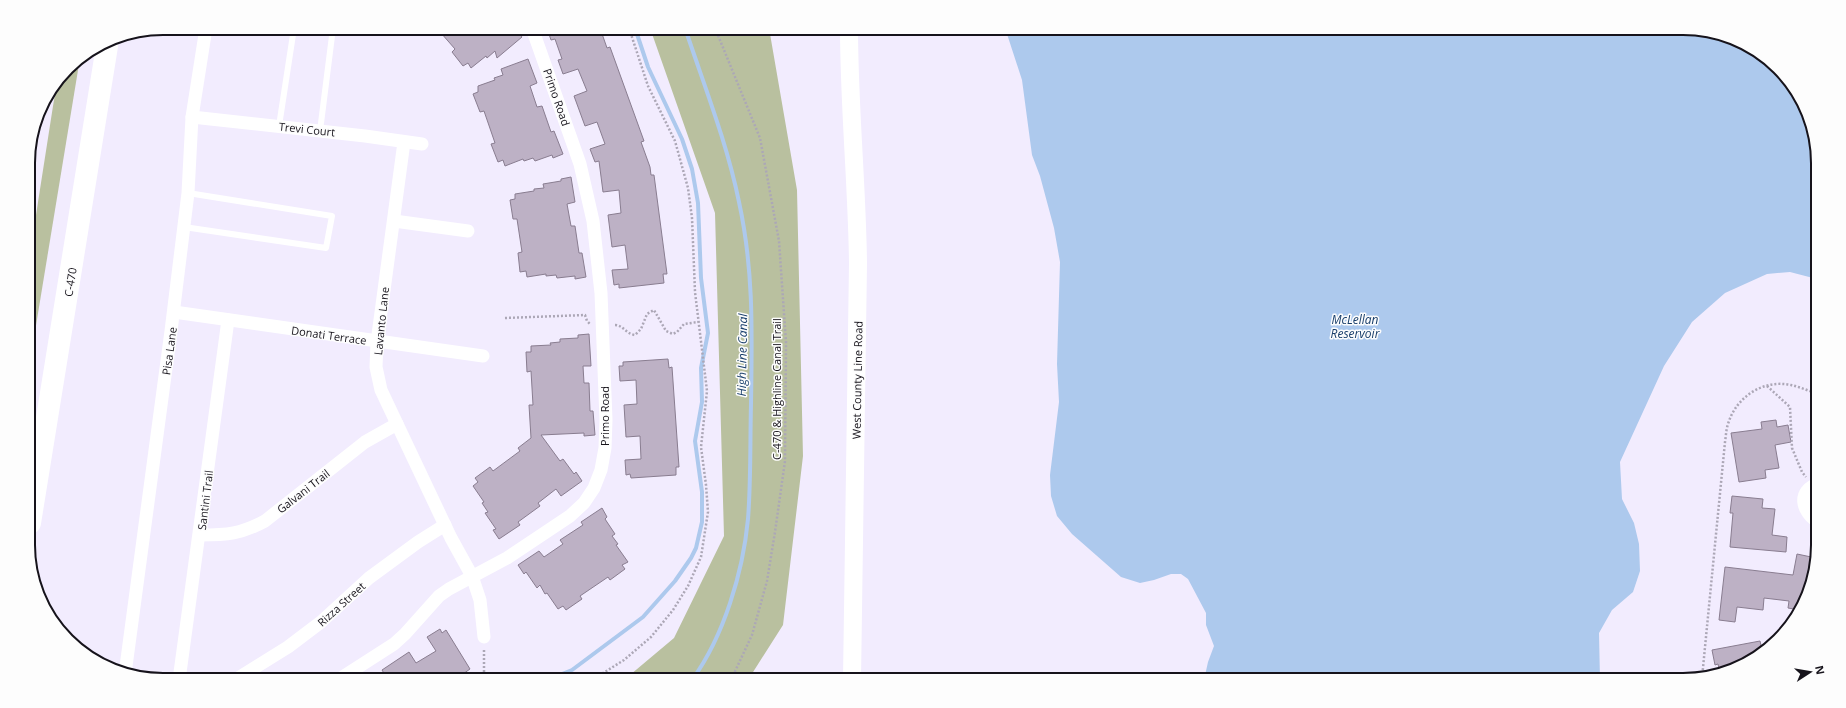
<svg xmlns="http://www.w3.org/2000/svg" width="1846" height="708" font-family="'Open Sans',sans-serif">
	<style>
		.green { fill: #b9c09f }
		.water { fill: #adc9ed }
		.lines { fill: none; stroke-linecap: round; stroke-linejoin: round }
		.stream { stroke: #adc9ed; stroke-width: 4 }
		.building { fill: #bdb1c5; stroke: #897d90 }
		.path { stroke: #aca7b6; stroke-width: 2.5; stroke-dasharray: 2 2; stroke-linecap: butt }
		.service { stroke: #fff; stroke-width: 6 }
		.minor { stroke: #fff; stroke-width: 13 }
		.secondary { stroke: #fff; stroke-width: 18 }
		.motorway { stroke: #fff; stroke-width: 22 }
		.labels { text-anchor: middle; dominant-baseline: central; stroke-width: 3; stroke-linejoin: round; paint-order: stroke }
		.street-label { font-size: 11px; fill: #16131b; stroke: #fdfdfd }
		.water-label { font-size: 12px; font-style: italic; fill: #173d6a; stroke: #fdfdfd }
		.rim { fill: none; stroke: #16131b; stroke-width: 2 }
	</style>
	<rect width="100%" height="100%" fill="#f2ecfe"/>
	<g class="green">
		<polygon points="650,28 769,28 797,190 803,456 783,625 748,680 624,680 674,638 724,536 715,213"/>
		<polygon points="80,58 29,368 29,260 53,106 57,83 74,62"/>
	</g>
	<polygon class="water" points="1002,28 1683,28 1727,35 1785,74 1808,111 1817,145 1817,284 1813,278 1790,272 1767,274 1725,293 1692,322 1664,366 1620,462 1622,499 1634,523 1639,544 1640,571 1633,592 1612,610 1599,633 1600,680 1204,680 1208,662 1214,646 1206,625 1206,613 1188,579 1181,574 1171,574 1154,580 1140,583 1121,577 1072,534 1057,516 1051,496 1050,475 1059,402 1057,364 1060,262 1054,228 1040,176 1032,155 1022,80 1007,34"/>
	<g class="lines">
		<g class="stream">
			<path d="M685 28C704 85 727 143 739 202 754 271 752 334 751 404 750 442 751 481 748 519 743 572 724 636 692 680"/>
			<polyline points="532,680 557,676 572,670 643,617 675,581 691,558 696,548 702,522 702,492 695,441 702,402 701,368 708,333 701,278 698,203 692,169 682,139 648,67 635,28"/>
		</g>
	</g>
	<g class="building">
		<polygon points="448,28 515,28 522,37 497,58 495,51 487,58 486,56 471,68 468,63 463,66 452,52 455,49 441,33"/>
		<polygon points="547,28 600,28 607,48 610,47 644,141 641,142 650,167 651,175 654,175 667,274 663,274 664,283 619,288 619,284 614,285 612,270 628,269 625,245 612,247 608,215 621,213 619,190 603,192 599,161 595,162 590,149 605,144 597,122 585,126 574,96 587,91 578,69 563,74 558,60 562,59 555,39 551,40"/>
		<polygon points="528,59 537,83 530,86 537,107 542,106 551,132 554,131 563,154 553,158 552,155 535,161 533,158 524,161 523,159 505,166 503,160 498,162 491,144 495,143 484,111 480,112 473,94 478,92 478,86 495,80 494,78 503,75 501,69"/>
		<polygon points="571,177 575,202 567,204 571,226 575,226 579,253 582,253 586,277 575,279 575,276 557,278 556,275 546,276 546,274 527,277 526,271 520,272 518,253 522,252 517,219 513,219 510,200 515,199 515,194 534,191 534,189 544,188 543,184 561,181 561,179"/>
		<polygon points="589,334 591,366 583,366 584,383 589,383 590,411 593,411 595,435 584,436 584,433 541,435 560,461 563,459 574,474 576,472 582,481 561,496 556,489 538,503 540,506 518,522 520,525 499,539 493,530 496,529 485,513 488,512 482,503 484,502 473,486 478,482 475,478 490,467 493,471 520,451 518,448 531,438 529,405 533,405 531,371 527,372 526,352 531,352 531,346 551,345 550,343 560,342 560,339 578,338 578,335"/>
		<polygon points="668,359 669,368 672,367 679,467 676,467 676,475 631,478 630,474 626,475 625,460 641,459 640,436 626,437 624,405 637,404 636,380 620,381 619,366 623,366 623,362"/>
		<polygon points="1776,420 1777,427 1788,425 1791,442 1775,445 1779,468 1765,470 1766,478 1739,482 1731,433 1762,429 1761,422"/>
		<polygon points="1732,496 1763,499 1762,508 1775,509 1772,535 1787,537 1786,552 1730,547 1733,513 1730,513"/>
		<polygon points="602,508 607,517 605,519 615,534 612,536 618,544 616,545 628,562 622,565 625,569 610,580 608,577 580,596 582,599 566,610 563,606 558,609 547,593 545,594 540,585 537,588 526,572 524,574 518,565 539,551 544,557 563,544 560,540 583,525 581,522"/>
		<polygon points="1797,554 1816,558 1811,589 1800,610 1788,608 1789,601 1764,598 1763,610 1737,607 1735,622 1719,620 1725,567 1793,575"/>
		<polygon points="440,629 442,633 446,630 470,669 463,674 467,680 388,680 382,670 409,652 416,663 436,651 427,637"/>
		<polygon points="1760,641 1763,654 1727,673 1720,674 1718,664 1715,665 1712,650"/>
	</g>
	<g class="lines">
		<g class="path">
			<polyline points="715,28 760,138 779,241 786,342 785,461 775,532 767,581 752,635 731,680"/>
			<polyline points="505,318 585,315 587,321 590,324"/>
			<path d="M615 325C623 325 626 334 635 335L641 329 647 314 654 310 666 331 673 334 677 332 684 324 698 322"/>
			<polyline points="1767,386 1790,407 1792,448 1802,472 1806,477"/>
			<path d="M1702 678 1725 442C1726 436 1726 430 1728 424 1736 397 1763 379 1791 385 1800 387 1809 391 1818 394"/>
			<polyline points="484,680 484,648"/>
			<polyline points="592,680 624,660 651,637 673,610 688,586 701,557 708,512 706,485 701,447 707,391 695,292 692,218 688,188 675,141 648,86 629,28"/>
		</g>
		<g class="service">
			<polyline points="279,126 294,28"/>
			<polyline points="320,131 333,28"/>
			<polyline points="184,227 326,248 332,216 188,193"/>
		</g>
		<g class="minor">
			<polyline points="192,117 365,136 422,144"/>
			<polyline points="404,142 377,342 376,367 381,390 451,538 472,576 480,600 484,637"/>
			<polyline points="394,221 468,231"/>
			<polyline points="174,312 483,356"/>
			<path d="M1818 484C1797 490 1801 512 1818 522"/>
			<path d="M200 535C227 535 241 534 265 521L365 442 397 424"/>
			<polyline points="125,674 171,331 188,193 192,117 206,28"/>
			<polyline points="179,680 228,320"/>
			<polyline points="235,680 288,647 321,622 369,578 418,542 445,525"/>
			<polyline points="338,680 394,644 405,634 439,596 449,589 507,558 570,516 584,503 594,488 601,470 605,448 606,420 601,293 593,221 580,164 532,28"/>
		</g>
		<path class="secondary" d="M849 28C849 106 857 184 858 263L852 680"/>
		<polyline class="motorway" points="30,523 108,40"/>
	</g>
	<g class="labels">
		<g class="street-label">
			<text transform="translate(557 97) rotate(71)">Primo Road</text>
			<text transform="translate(307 129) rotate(6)">Trevi Court</text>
			<text transform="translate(70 282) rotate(-81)">C-470</text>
			<text transform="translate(381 321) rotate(-84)">Lavanto Lane</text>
			<text transform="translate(329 335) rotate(8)">Donati Terrace</text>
			<text transform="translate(169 351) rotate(-82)">Pisa Lane</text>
			<text transform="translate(857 380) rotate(-89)">West County Line Road</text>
			<text transform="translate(776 389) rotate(-90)">C-470 &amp; Highline Canal Trail</text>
			<text transform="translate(604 416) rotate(-90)">Primo Road</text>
			<text transform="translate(303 491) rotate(-38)">Galvani Trail</text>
			<text transform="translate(205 500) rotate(-83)">Santini Trail</text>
			<text transform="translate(341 604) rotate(-42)">Rizza Street</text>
		</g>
		<g class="water-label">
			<text x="1355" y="319">McLellan<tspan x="1355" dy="14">Reservoir</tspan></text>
			<text transform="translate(742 355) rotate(-89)">High Line Canal</text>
		</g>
	</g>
	<path d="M0 0H1846V708H0ZM163 35H1683A128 128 0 0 1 1811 163V545A128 128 0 0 1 1683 673H163A128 128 0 0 1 35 545V163A128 128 0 0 1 163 35Z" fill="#fdfdfd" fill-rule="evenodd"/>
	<path class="rim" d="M163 35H1683A128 128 0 0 1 1811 163V545A128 128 0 0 1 1683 673H163A128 128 0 0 1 35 545V163A128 128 0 0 1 163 35Z"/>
	<g transform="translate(1810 672) rotate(78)" stroke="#fdfdfd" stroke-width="3" paint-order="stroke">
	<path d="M0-3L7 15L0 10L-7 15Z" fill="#16131b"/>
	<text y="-6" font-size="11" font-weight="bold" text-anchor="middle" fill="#16131b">N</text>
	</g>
</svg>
